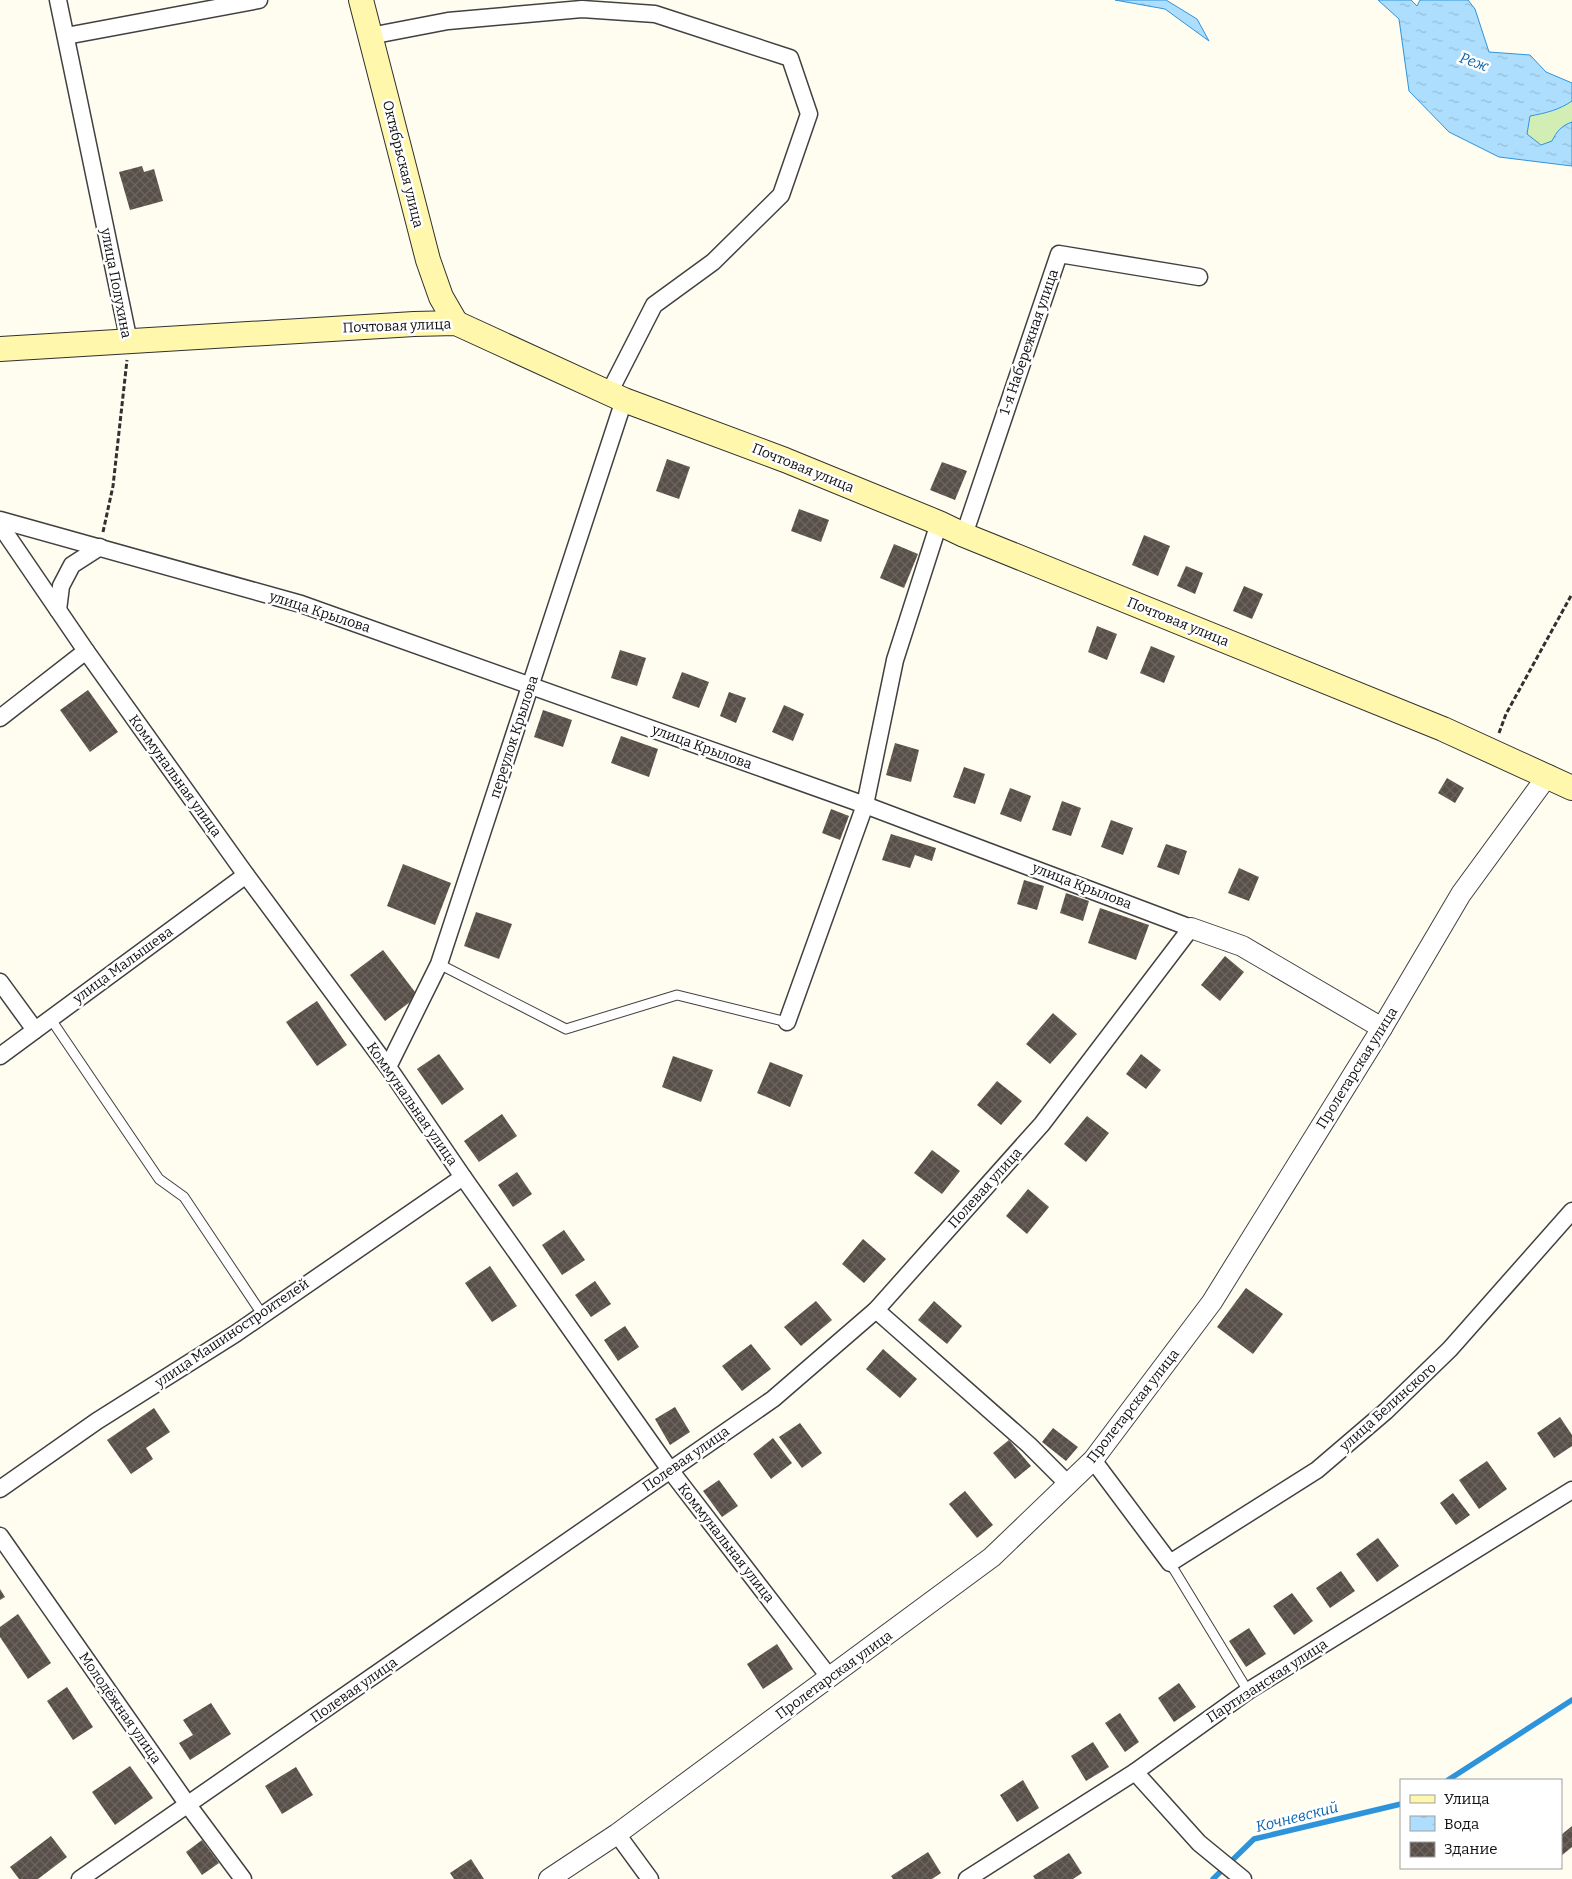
<svg xmlns="http://www.w3.org/2000/svg" width="1572" height="1879" font-family="Bitter,serif">
	<style>
		.grass { fill: #d2eeb4 }
		.water { fill: url(#water-ripples); stroke: #2d94dc }
		.lines { fill: none; stroke-linecap: round; stroke-linejoin: round }
		.stream { stroke: #2d94dc; stroke-width: 5.5 }
		.building { fill: url(#building-cross-hatch) }
		.service-casing { stroke: #414141; stroke-width: 11 }
		.minor-casing { stroke: #414141; stroke-width: 19 }
		.tertiary-casing { stroke: #414141; stroke-width: 22 }
		.secondary-casing { stroke: #303030; stroke-width: 26 }
		.path { stroke: #303030; stroke-width: 3; stroke-dasharray: 5 2.5; stroke-linecap: butt }
		.service { stroke: #fff; stroke-width: 9 }
		.minor { stroke: #fff; stroke-width: 16 }
		.tertiary { stroke: #fff; stroke-width: 20 }
		.secondary { stroke: #fff7ab; stroke-width: 24 }
		.labels { text-anchor: middle; dominant-baseline: central; stroke-width: 5; stroke-linejoin: round; paint-order: stroke }
		.street-label { font-size: 14px; fill: #0e0e0e; stroke: #fff }
		.water-label { font-size: 15px; font-style: italic; fill: #0a64ae; stroke: #fff }
	</style>
	<defs>
		<pattern id="water-ripples" width="26" height="14" patternUnits="userSpaceOnUse" patternTransform="scale(1.25)"><rect width="26" height="14" fill="#aedefd"/><path d="M2 4q2-2 4 0t4 0M15 11q2-2 4 0t4 0" fill="none" stroke="#94bdd8"/></pattern>
		<pattern id="building-cross-hatch" width="8" height="8" patternUnits="userSpaceOnUse" patternTransform="scale(1.25)"><rect width="8" height="8" fill="#584f49"/><path d="M0 0l8 8M0 8l8-8" fill="none" stroke="#6b645f"/></pattern>
	</defs>
	<rect width="100%" height="100%" fill="#fffcf0"/>
	<path class="grass" d="M1572 101V122C1561 126 1557 131 1552 141L1541 145 1527 134 1530 116C1546 114 1559 110 1572 101Z"/>
	<g class="water">
		<polygon points="1115,0 1166,0 1197,19 1209,41 1165,9"/>
		<path d="M1378 0H1411L1417 6 1420 0H1468L1475 9 1489 52 1530 55 1546 72 1572 83V101C1559 110 1546 113 1530 116L1527 134 1541 145 1552 141C1557 131 1561 126 1572 122V166L1499 157 1449 132 1409 91 1399 19Z"/>
	</g>
	<g class="lines">
		<g class="stream">
			<polyline points="1448,1780 1572,1700"/>
			<polyline points="1213,1879 1254,1839 1401,1804"/>
		</g>
	</g>
	<g class="building">
		<polygon points="142,166 144,172 154,169 163,201 130,210 119,172"/>
		<polygon points="667,459 690,467 679,499 656,491"/>
		<polygon points="942,462 967,471 955,500 930,490"/>
		<polygon points="799,509 829,520 821,542 791,531"/>
		<polygon points="1144,535 1170,546 1158,576 1132,565"/>
		<polygon points="894,544 918,554 904,588 880,578"/>
		<polygon points="1186,566 1203,573 1195,594 1177,586"/>
		<polygon points="1244,586 1263,594 1252,619 1233,611"/>
		<polygon points="1097,626 1117,634 1107,660 1088,652"/>
		<polygon points="1151,646 1175,656 1164,683 1140,673"/>
		<polygon points="620,650 646,658 637,686 611,678"/>
		<polygon points="682,672 709,682 699,708 672,698"/>
		<polygon points="88,690 118,732 90,752 60,710"/>
		<polygon points="729,692 746,698 736,723 720,716"/>
		<polygon points="784,705 804,714 793,741 772,732"/>
		<polygon points="543,710 572,720 563,747 534,737"/>
		<polygon points="621,736 658,749 649,777 611,763"/>
		<polygon points="895,743 919,750 911,782 886,775"/>
		<polygon points="964,767 985,774 975,804 953,797"/>
		<polygon points="1447,778 1464,788 1455,803 1438,793"/>
		<polygon points="1010,788 1031,796 1021,822 1000,814"/>
		<polygon points="1062,801 1081,808 1071,836 1052,830"/>
		<polygon points="831,809 849,816 840,840 822,833"/>
		<polygon points="1111,820 1133,828 1123,855 1101,847"/>
		<polygon points="891,834 936,848 932,861 915,855 910,868 882,860"/>
		<polygon points="1166,844 1187,851 1179,875 1157,867"/>
		<polygon points="403,864 451,883 435,925 387,906"/>
		<polygon points="1239,868 1259,877 1249,901 1228,893"/>
		<polygon points="1024,880 1044,886 1037,910 1017,904"/>
		<polygon points="1066,893 1089,901 1083,921 1060,913"/>
		<polygon points="1100,908 1149,925 1136,960 1088,943"/>
		<polygon points="476,912 512,924 499,959 464,946"/>
		<polygon points="383,950 418,996 385,1021 350,975"/>
		<polygon points="1225,956 1244,972 1220,1001 1201,985"/>
		<polygon points="317,1001 347,1045 317,1066 286,1022"/>
		<polygon points="1053,1013 1077,1034 1050,1064 1026,1044"/>
		<polygon points="439,1054 464,1089 442,1105 417,1069"/>
		<polygon points="1141,1054 1161,1070 1146,1089 1126,1074"/>
		<polygon points="673,1056 713,1070 701,1102 662,1087"/>
		<polygon points="770,1062 803,1075 790,1107 757,1093"/>
		<polygon points="997,1081 1022,1101 1001,1125 977,1105"/>
		<polygon points="502,1114 517,1136 479,1162 464,1141"/>
		<polygon points="1087,1116 1109,1133 1086,1162 1064,1144"/>
		<polygon points="932,1150 960,1171 942,1194 914,1173"/>
		<polygon points="517,1172 532,1194 513,1207 498,1185"/>
		<polygon points="1028,1189 1049,1207 1027,1234 1006,1216"/>
		<polygon points="564,1230 585,1260 562,1275 542,1245"/>
		<polygon points="863,1239 886,1259 864,1283 842,1264"/>
		<polygon points="490,1266 517,1306 492,1322 465,1283"/>
		<polygon points="595,1281 611,1304 591,1317 575,1295"/>
		<polygon points="1246,1288 1283,1314 1253,1354 1217,1327"/>
		<polygon points="816,1301 832,1320 801,1346 784,1327"/>
		<polygon points="934,1301 962,1326 947,1344 918,1320"/>
		<polygon points="625,1326 639,1347 618,1361 604,1340"/>
		<polygon points="751,1344 771,1369 742,1391 722,1366"/>
		<polygon points="883,1349 917,1379 900,1398 866,1369"/>
		<polygon points="675,1407 690,1432 670,1445 655,1419"/>
		<polygon points="154,1408 170,1432 146,1448 153,1459 131,1474 107,1440"/>
		<polygon points="1560,1417 1572,1435 1572,1446 1554,1458 1537,1433"/>
		<polygon points="800,1423 822,1453 802,1468 779,1437"/>
		<polygon points="1053,1428 1078,1447 1066,1461 1042,1442"/>
		<polygon points="773,1438 792,1463 771,1479 753,1454"/>
		<polygon points="1009,1440 1031,1466 1015,1479 993,1453"/>
		<polygon points="1487,1461 1507,1489 1479,1509 1459,1480"/>
		<polygon points="719,1480 738,1506 722,1517 703,1491"/>
		<polygon points="965,1491 993,1525 977,1538 949,1504"/>
		<polygon points="1453,1493 1470,1515 1456,1525 1440,1503"/>
		<polygon points="1378,1538 1399,1566 1377,1582 1356,1554"/>
		<polygon points="1341,1571 1355,1591 1330,1608 1316,1588"/>
		<polygon points="0,1589 5,1597 0,1600"/>
		<polygon points="1292,1593 1313,1621 1294,1635 1273,1606"/>
		<polygon points="18,1614 51,1663 28,1679 0,1637 0,1627"/>
		<polygon points="1249,1628 1266,1654 1246,1667 1229,1641"/>
		<polygon points="777,1644 793,1669 763,1689 747,1664"/>
		<polygon points="1179,1683 1196,1707 1174,1722 1158,1698"/>
		<polygon points="67,1687 93,1727 73,1740 47,1701"/>
		<polygon points="211,1703 231,1734 190,1760 179,1743 193,1735 183,1720"/>
		<polygon points="1120,1713 1139,1742 1125,1752 1105,1723"/>
		<polygon points="1093,1742 1109,1767 1086,1781 1071,1756"/>
		<polygon points="130,1766 153,1798 115,1825 92,1792"/>
		<polygon points="296,1767 313,1795 282,1814 265,1786"/>
		<polygon points="1023,1780 1039,1808 1017,1822 1000,1795"/>
		<polygon points="1572,1826 1572,1847 1561,1856 1561,1835"/>
		<polygon points="51,1836 67,1857 38,1879 19,1879 10,1867"/>
		<polygon points="202,1840 219,1863 202,1875 186,1852"/>
		<polygon points="928,1852 941,1873 932,1879 893,1879 891,1876"/>
		<polygon points="1069,1853 1082,1873 1073,1879 1035,1879 1033,1876"/>
		<polygon points="471,1859 484,1879 454,1879 450,1873"/>
	</g>
	<g class="lines">
		<defs>
			<g id="service">
				<polyline points="439,964 566,1029 677,995 787,1022"/>
				<polyline points="50,1018 159,1179 184,1197 262,1314"/>
				<polyline points="1170,1563 1248,1691"/>
			</g>
			<g id="minor">
				<polyline points="58,0 129,342"/>
				<polyline points="66,36 259,0"/>
				<polyline points="370,36 448,21 582,9 655,14 790,58 809,114 781,195 713,262 654,305 609,393"/>
				<polyline points="0,520 301,604 865,805 1191,928 1042,1124 876,1310 773,1399 80,1879"/>
				<polyline points="0,525 86,651 246,875 388,1067 463,1177 670,1470 830,1678"/>
				<polyline points="964,535 1059,254 1199,277"/>
				<polyline points="58,610 61,586 72,565 100,547"/>
				<polyline points="0,718 86,651"/>
				<polyline points="0,982 35,1030"/>
				<polyline points="787,1022 865,805 895,660 939,523"/>
				<polyline points="0,1056 246,875"/>
				<polyline points="388,1067 439,964 624,400"/>
				<polyline points="876,1310 1029,1445 1068,1484"/>
				<polyline points="1093,1460 1170,1563 1317,1470 1386,1411 1450,1349 1572,1211"/>
				<polyline points="0,1489 97,1421 235,1334 463,1177"/>
				<polyline points="0,1536 188,1805 243,1879"/>
				<polyline points="1135,1772 1199,1843 1243,1879"/>
				<polyline points="617,1834 650,1879"/>
				<polyline points="967,1879 1135,1772 1248,1691 1572,1490"/>
			</g>
			<g id="tertiary">
				<polyline points="1191,928 1242,946 1382,1028"/>
				<polyline points="549,1879 617,1834 992,1557 1093,1460 1212,1302 1382,1028 1461,894 1548,775"/>
			</g>
			<g id="secondary">
				<polyline points="361,0 428,260 441,297 456,323"/>
				<polyline points="0,349 414,324 456,323 624,400 785,460 939,523 964,535 1443,729 1572,788"/>
			</g>
		</defs>
		<use href="#service" class="service-casing"/>
		<use href="#minor" class="minor-casing"/>
		<use href="#tertiary" class="tertiary-casing"/>
		<use href="#secondary" class="secondary-casing"/>
		<g class="path">
			<polyline points="103,532 113,486 127,360"/>
			<polyline points="1499,733 1506,714 1572,594"/>
		</g>
		<use href="#service" class="service"/>
		<use href="#minor" class="minor"/>
		<use href="#tertiary" class="tertiary"/>
		<use href="#secondary" class="secondary"/>
	</g>
	<g class="labels">
		<g class="street-label">
			<text transform="translate(403 164) rotate(76)">Октябрьская улица</text>
			<text transform="translate(116 283) rotate(79)">улица Полухина</text>
			<text transform="translate(397 326) rotate(-2)">Почтовая улица</text>
			<text transform="translate(1029 342) rotate(-71)">1-я Набережная улица</text>
			<text transform="translate(803 468) rotate(22)">Почтовая улица</text>
			<text transform="translate(320 612) rotate(18)">улица Крылова</text>
			<text transform="translate(1178 622) rotate(22)">Почтовая улица</text>
			<text transform="translate(514 737) rotate(-72)">переулок Крылова</text>
			<text transform="translate(702 747) rotate(20)">улица Крылова</text>
			<text transform="translate(175 776) rotate(54)">Коммунальная улица</text>
			<text transform="translate(1082 886) rotate(21)">улица Крылова</text>
			<text transform="translate(123 965) rotate(-36)">улица Малышева</text>
			<text transform="translate(1357 1068) rotate(-58)">Пролетарская улица</text>
			<text transform="translate(412 1104) rotate(55)">Коммунальная улица</text>
			<text transform="translate(985 1188) rotate(-48)">Полевая улица</text>
			<text transform="translate(232 1333) rotate(-34)">улица Машиностроителей</text>
			<text transform="translate(1133 1406) rotate(-52)">Пролетарская улица</text>
			<text transform="translate(1388 1407) rotate(-42)">улица Белинского</text>
			<text transform="translate(686 1459) rotate(-35)">Полевая улица</text>
			<text transform="translate(726 1543) rotate(52)">Коммунальная улица</text>
			<text transform="translate(834 1675) rotate(-36)">Пролетарская улица</text>
			<text transform="translate(1267 1681) rotate(-33)">Партизанская улица</text>
			<text transform="translate(354 1690) rotate(-35)">Полевая улица</text>
			<text transform="translate(120 1708) rotate(55)">Молодёжная улица</text>
		</g>
		<g class="water-label">
			<text transform="translate(1474 62) rotate(20)">Реж</text>
			<text transform="translate(1297 1817) rotate(-14)">Кочневский</text>
		</g>
	</g>
	<rect x="1400" y="1779" width="162" height="90" fill="#ffffff" stroke="#9f9f9f"/>
	<rect x="1410" y="1795" width="25" height="8" fill="#fff7ab" stroke="#9f9f9f"/>
	<text x="1444" y="1804" font-size="15" fill="#0e0e0e">Улица</text>
	<rect x="1410" y="1816" width="25" height="15" fill="url(#water-ripples)" stroke="#9f9f9f"/>
	<text x="1444" y="1829" font-size="15" fill="#0e0e0e">Вода</text>
	<rect x="1410" y="1842" width="25" height="15" fill="url(#building-cross-hatch)" stroke="#9f9f9f"/>
	<text x="1444" y="1854" font-size="15" fill="#0e0e0e">Здание</text>
</svg>
